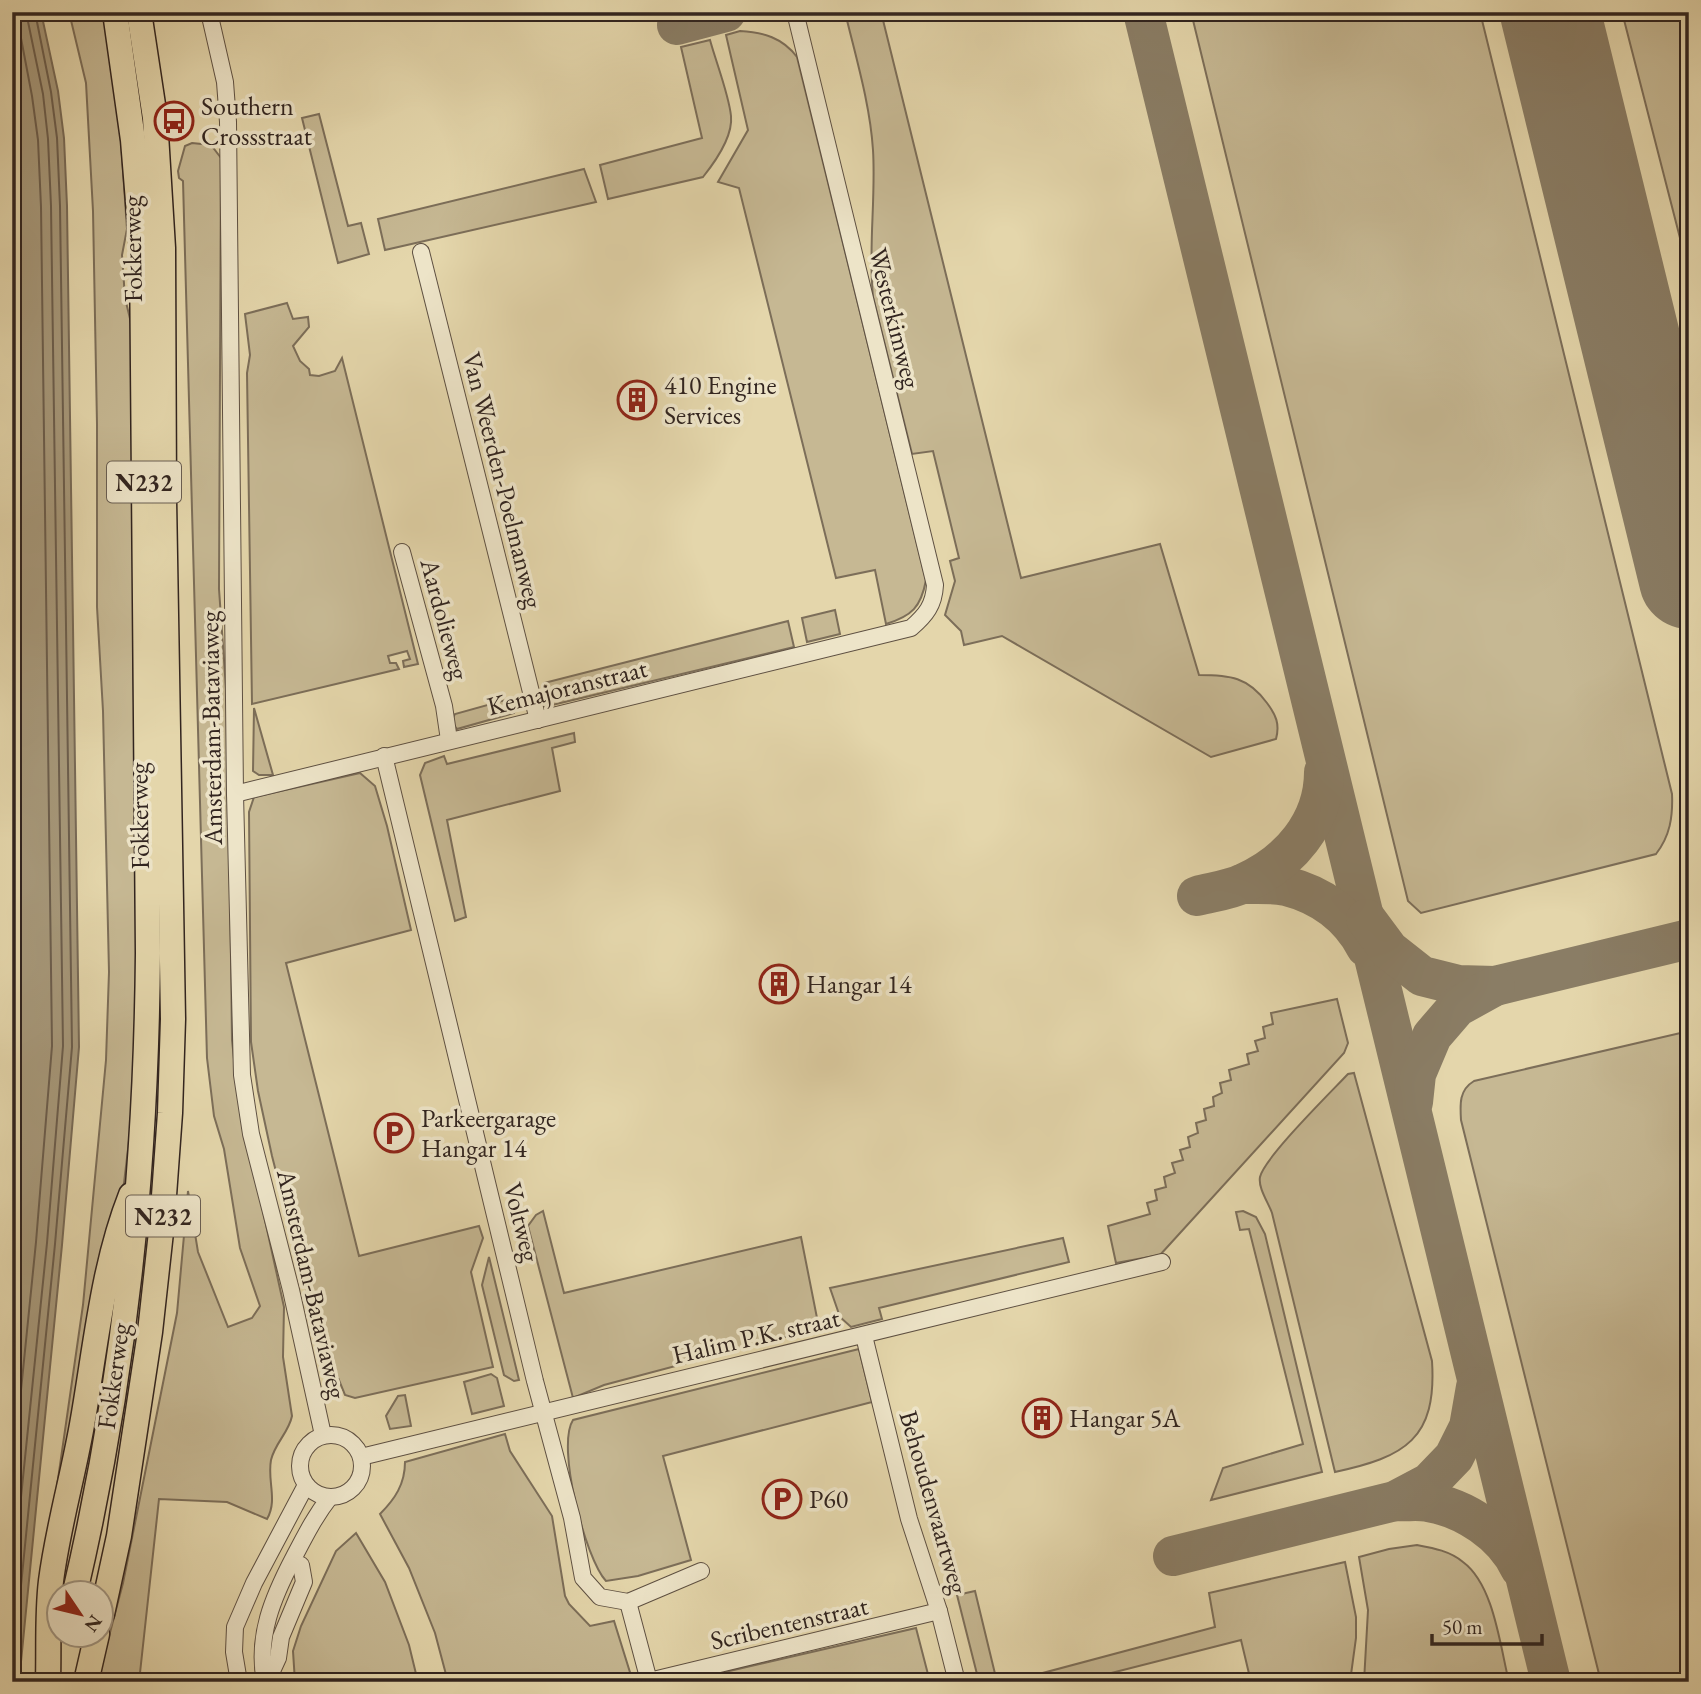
<svg xmlns="http://www.w3.org/2000/svg" width="1701" height="1694" font-family="'EB Garamond',serif">
	<style>
		.green { fill: #c6b893; stroke: #7c6e59; stroke-width: 2 }
		.water { fill: #a7997b; stroke: #786a56; stroke-width: 2 }
		.lines { fill: none; stroke-linecap: round; stroke-linejoin: round }
		.shore { stroke: #6c5e4d; stroke-width: 2 }
		.taxiway { stroke: #8a7d65; stroke-width: 40 }
		.runway { stroke: #8a7d65; stroke-width: 100 }
		.street-casing { stroke: #5e5042; stroke-width: 18 }
		.primary-casing { stroke: #31241f; stroke-width: 27 }
		.street { stroke: #ede4c8; stroke-width: 16 }
		.primary { stroke: #e4d6ab; stroke-width: 24 }
		.labels { text-anchor: middle; dominant-baseline: central; stroke-width: 7; stroke-linejoin: round; paint-order: stroke }
		.shield { fill: #ede4c8; stroke: #695e52; stroke-width: 2 }
		.shield-label { font-size: 24px; font-weight: bold; fill: #31241f }
		.poi-label { font-size: 26px; fill: #31241f; stroke: #ede4c8; text-anchor: start }
		.street-label { font-size: 26px; fill: #31241f; stroke: #ede4c8 }
	</style>
	<rect width="100%" height="100%" fill="#e4d6ab"/>
	<filter id="stains"><feTurbulence type="fractalNoise" baseFrequency=".00286" numOctaves="4"/><feColorMatrix values="0 0 0 0 .2 0 0 0 0 .09 0 0 0 0 .02 0 0 0 .5 -.17"/></filter>
	<radialGradient id="worn" r=".72"><stop offset=".6" stop-color="#630" stop-opacity="0"/><stop offset="1" stop-color="#630" stop-opacity=".3"/></radialGradient>
	<g class="green">
		<polygon points="69,12 106,12 118,98 127,229 122,255 125,298 133,331 133,651 139,972 130,1132 124,1183 94,1304 52,1521 83,1305 106,1060 109,972 103,711 97,607 97,424 93,211 86,83"/>
		<path d="M845 12H881L1021 578 1160 544 1199 675C1230 675 1248 677 1267 703 1276 715 1280 724 1276 739L1211 757 1002 636 964 645 961 631 945 615 955 581 950 561 959 558 933 451 912 454 873 297C868 248 876 199 873 150 870 104 856 58 845 12Z"/>
		<path d="M1191 12H1480L1672 794C1673 817 1670 836 1656 854L1421 913 1408 901Z"/>
		<polygon points="1622,12 1689,12 1689,273"/>
		<path d="M740 31C763 32 783 38 797 57L926 580C921 607 912 616 886 624L875 570 836 578 739 188 718 182 748 130 726 35Z"/>
		<path d="M710 40C716 62 729 95 731 116 733 136 715 162 703 177L608 199 600 165 702 138 681 47Z"/>
		<polygon points="319,114 348,226 361,223 369,254 338,263 302,118"/>
		<path d="M192 143 211 145 221 158 219 589 228 717 232 1040 238 1097 284 1307 283 1357 292 1416C289 1432 275 1443 271 1460 267 1481 278 1500 267 1519L227 1502 159 1499 139 1682H97L123 1583 177 1313 188 1191 198 1252 228 1327 252 1318 260 1306 240 1248 224 1149 214 1116 207 1058 183 181 179 178 178 171 185 146Z"/>
		<polygon points="584,169 596,202 385,250 378,219"/>
		<polygon points="287,303 293,319 308,317 309,327 293,346 300,361 309,369 310,375 319,376 335,371 342,358 418,664 404,667 403,661 410,659 407,651 388,656 390,663 396,663 399,669 252,704 247,373 250,355 245,314"/>
		<polygon points="835,610 840,634 807,642 802,618"/>
		<polygon points="788,621 794,647 544,707 544,683"/>
		<polygon points="520,696 514,713 457,729 451,721 455,714"/>
		<polygon points="254,708 273,775 259,775 253,771"/>
		<polygon points="574,733 575,742 552,748 560,791 447,820 466,917 455,921 420,775 425,763 444,756 447,764"/>
		<polygon points="360,773 375,786 387,826 411,930 286,963 359,1256 479,1226 483,1238 471,1272 493,1367 355,1398 345,1395 330,1358 318,1336 272,1156 258,1091 251,1042 249,812 254,797"/>
		<polygon points="1337,999 1348,1043 1344,1053 1160,1255 1116,1263 1108,1226 1150,1214 1147,1203 1157,1200 1155,1190 1166,1187 1164,1177 1175,1173 1172,1163 1183,1160 1180,1150 1190,1147 1188,1137 1198,1133 1196,1123 1206,1120 1204,1109 1214,1106 1213,1097 1222,1093 1220,1083 1231,1080 1229,1070 1249,1064 1247,1054 1258,1051 1255,1041 1265,1038 1263,1027 1273,1024 1271,1013"/>
		<path d="M1689 1031V1682H1601L1461 1120C1460 1104 1459 1090 1474 1081Z"/>
		<path d="M1354 1073 1432 1361C1437 1439 1405 1457 1335 1472L1272 1213C1268 1202 1258 1188 1260 1177 1264 1158 1331 1092 1348 1074Z"/>
		<polygon points="543,1211 564,1293 801,1237 819,1328 604,1385 573,1398 528,1226 536,1215"/>
		<polygon points="1243,1211 1256,1217 1265,1234 1322,1472 1211,1500 1223,1468 1303,1444 1249,1229 1240,1230 1236,1212"/>
		<polygon points="1063,1238 1069,1262 879,1308 882,1319 851,1327 840,1317 830,1288"/>
		<polygon points="489,1257 519,1380 514,1381 504,1375 482,1285"/>
		<path d="M859 1349 872 1402 663 1456 691 1560 638 1576 606 1581C585 1558 556 1446 573 1420Z"/>
		<polygon points="491,1374 497,1378 504,1406 472,1414 464,1382"/>
		<polygon points="405,1395 411,1426 390,1429 386,1416 398,1396"/>
		<path d="M505 1434 510 1451 552 1516 565 1596 569 1604 590 1626 614 1621 633 1682H448L435 1633 409 1568 380 1514C395 1499 405 1484 405 1462Z"/>
		<polygon points="356,1533 385,1582 409,1645 418,1682 295,1682 293,1651 301,1626 336,1551"/>
		<path d="M1417 1545C1433 1548 1450 1551 1463 1562 1494 1585 1500 1646 1509 1682H1364L1368 1610 1359 1557 1389 1549Z"/>
		<polygon points="1345,1562 1356,1617 1356,1638 1350,1682 1251,1682 1241,1640 1076,1682 1009,1682 1215,1627 1209,1593"/>
		<polygon points="975,1591 997,1682 979,1682 957,1595"/>
		<polygon points="916,1628 930,1682 682,1682"/>
	</g>
	<polygon class="water" points="12,12 41,12 58,91 64,138 67,206 79,1047 62,1245 19,1682 12,1682"/>
	<g class="lines">
		<g class="shore">
			<polyline points="12,1479 36,1242 52,1046 41,207 38,140 32,96 16,12"/>
			<polyline points="12,1585 47,1243 63,1046 51,206 48,139 43,94 26,12"/>
			<polyline points="12,1676 55,1244 72,1047 60,206 57,138 51,92 35,12"/>
		</g>
		<g class="taxiway">
			<polyline points="1143,12 1551,1682"/>
			<polyline points="677,25 726,12"/>
			<path d="M1243 884C1257 884 1273 883 1286 886 1321 895 1349 915 1366 947"/>
			<path d="M1197 896C1212 892 1230 890 1244 883 1289 863 1324 823 1324 772"/>
			<polyline points="1366,919 1389,950 1422,976 1458,985 1495,986 1689,939"/>
			<polyline points="1413,1102 1416,1074 1432,1036 1457,1007 1495,986"/>
			<path d="M1395 1501C1406 1502 1418 1500 1428 1502 1465 1508 1504 1534 1520 1568"/>
			<polyline points="1173,1556 1395,1501 1429,1483 1454,1457 1469,1427 1476,1387"/>
		</g>
		<polyline class="runway" points="1550,12 1689,579"/>
		<defs>
			<g id="street">
				<polyline points="209,12 225,82 228,122 235,794 242,1075 251,1134 291,1290 323,1435"/>
				<polyline points="421,252 538,720"/>
				<polyline points="402,552 444,706 449,740"/>
				<polyline points="384,756 535,1381 572,1518 583,1578 600,1597 628,1602 701,1571"/>
				<path d="M235 794 911 628C926 615 934 605 935 585L795 12"/>
				<polyline points="864,1336 909,1519 939,1611 957,1682"/>
				<circle cx="331" cy="1466" r="31"/>
				<polyline points="361,1457 1162,1262"/>
				<polyline points="628,1602 649,1681 939,1611"/>
				<polyline points="239,1682 234,1652 235,1627 254,1583 306,1485"/>
				<path d="M265 1682C256 1636 273 1597 294 1557 305 1536 315 1516 330 1497"/>
				<polyline points="267,1682 278,1658 281,1637 304,1582 301,1565"/>
			</g>
			<g id="primary">
				<path d="M75 1592C125 1378 146 1173 148 953L142 250 133 140 115 12"/>
				<polyline points="102,1614 119,1536 150,1332 162,1223 170,1113 173,1019 164,499 163,248 155,118 139,12"/>
				<path d="M48 1682C49 1648 47 1614 51 1581 58 1526 74 1473 83 1419 96 1344 103 1266 131 1195"/>
				<polyline points="86,1682 97,1634"/>
			</g>
		</defs>
		<use href="#street" class="street-casing"/>
		<use href="#primary" class="primary-casing"/>
		<use href="#street" class="street"/>
		<use href="#primary" class="primary"/>
	</g>
	<defs>
		<symbol id="bus-ring" viewBox="-11 -11 22 22"><circle r="9.5" fill="#ede4c8" stroke="#8f2418" stroke-width="1.5"/><path d="M-5-6H5V4H4V6H2V4H-2V6H-4V4H-5ZM-3.5-4V0h7V-4ZM-3.5 1.2v1.5H-2V1.2ZM2 1.2v1.5H3.5V1.2Z" fill="#8f2418"/></symbol>
		<symbol id="building-ring" viewBox="-11 -11 22 22"><circle r="9.5" fill="#ede4c8" stroke="#8f2418" stroke-width="1.5"/><path d="M-4-6H4V6H1V3H-1V6H-4ZM-2.5-4.3h1.7v1.8h-1.7ZM.8-4.3h1.7v1.8H.8ZM-2.5-1h1.7V.8h-1.7ZM.8-1h1.7V.8H.8Z" fill="#8f2418"/></symbol>
		<symbol id="parking-ring" viewBox="-11 -11 22 22"><circle r="9.5" fill="#ede4c8" stroke="#8f2418" stroke-width="1.5"/><path d="M-3.5-5.5H1a3.5 3.5 0 0 1 0 7H-1V5.5H-3.5ZM-1-3.4V-.6H.8a1.4 1.4 0 0 0 0-2.8Z" fill="#8f2418"/></symbol>
	</defs>
	<g fill-rule="evenodd">
		<use href="#bus-ring" x="152" y="99" width="44" height="44"/>
		<use href="#building-ring" x="615" y="378" width="44" height="44"/>
		<use href="#building-ring" x="757" y="962" width="44" height="44"/>
		<use href="#parking-ring" x="372" y="1111" width="44" height="44"/>
		<use href="#building-ring" x="1020" y="1396" width="44" height="44"/>
		<use href="#parking-ring" x="760" y="1477" width="44" height="44"/>
	</g>
	<g class="labels">
		<g class="shield">
			<rect x="107" y="461.5" width="74" height="41" rx="5"/>
			<rect x="126" y="1195.5" width="74" height="41" rx="5"/>
		</g>
		<g class="shield-label">
			<text x="144" y="482">N232</text>
			<text x="163" y="1216">N232</text>
		</g>
		<g class="poi-label">
			<text x="201" y="106">Southern<tspan x="201" dy="30">Crossstraat</tspan></text>
			<text x="664" y="385">410 Engine<tspan x="664" dy="30">Services</tspan></text>
			<text x="806" y="984">Hangar 14</text>
			<text x="421" y="1118">Parkeergarage<tspan x="421" dy="30">Hangar 14</tspan></text>
			<text x="1069" y="1418">Hangar 5A</text>
			<text x="809" y="1499">P60</text>
		</g>
		<g class="street-label">
			<text transform="translate(132 249) rotate(-91)">Fokkerweg</text>
			<text transform="translate(895 318) rotate(76)">Westerkimweg</text>
			<text transform="translate(503 480) rotate(76)">Van Weerden-Poelmanweg</text>
			<text transform="translate(445 619) rotate(75)">Aardolieweg</text>
			<text transform="translate(567 687) rotate(-14)">Kemajoranstraat</text>
			<text transform="translate(211 728) rotate(-91)">Amsterdam-Bataviaweg</text>
			<text transform="translate(139 816) rotate(-91)">Fokkerweg</text>
			<text transform="translate(522 1222) rotate(76)">Voltweg</text>
			<text transform="translate(312 1284) rotate(77)">Amsterdam-Bataviaweg</text>
			<text transform="translate(756 1336) rotate(-13)">Halim P.K. straat</text>
			<text transform="translate(113 1376) rotate(-82)">Fokkerweg</text>
			<text transform="translate(934 1502) rotate(74)">Behoudenvaartweg</text>
			<text transform="translate(789 1623) rotate(-13)">Scribentenstraat</text>
		</g>
	</g>
	<rect width="1701" height="1694" fill="none" stroke="#e4d6ab" stroke-width="42"/>
	<rect x="14" y="14" width="1673" height="1666" fill="none" stroke="#31241f" stroke-width="3.5"/>
	<rect x="21" y="21" width="1659" height="1652" fill="none" stroke="#31241f" stroke-width="2"/>
	<g transform="translate(80 1614) rotate(125)"><circle r="33" fill="#ede4c8" stroke="#a29784" stroke-width="2"/>
	<path d="M0-5L12 26L0 18L-12 26Z" fill="#8f2418"/>
	<text y="-10" font-size="19" font-weight="bold" text-anchor="middle" fill="#31241f">N</text>
	</g>
	<path d="M1432 1634v10h110v-10" fill="none" stroke="#31241f" stroke-width="3.5"/>
	<text x="1442" y="1634" font-size="21" fill="#31241f" stroke="#ede4c8" stroke-width="5" paint-order="stroke">50 m</text>
	<rect width="100%" height="100%" filter="url(#stains)"/>
	<rect width="100%" height="100%" fill="url(#worn)"/>
</svg>
